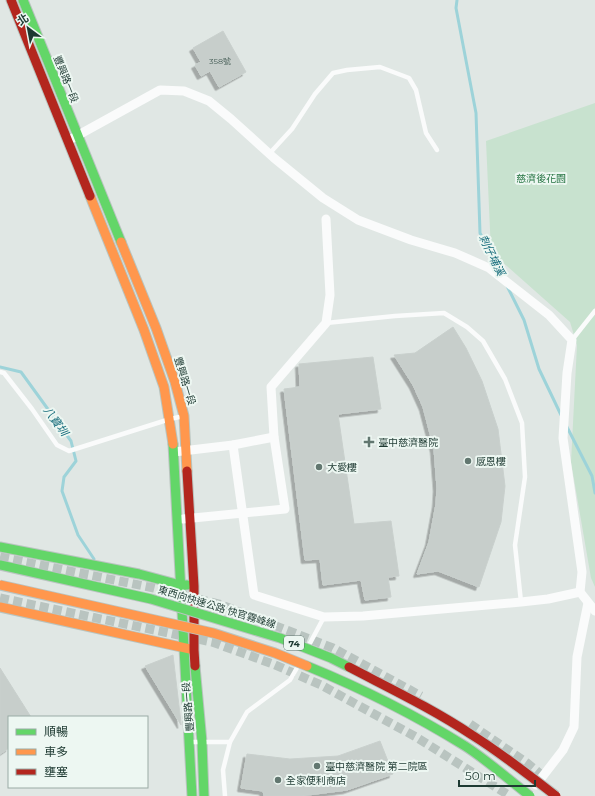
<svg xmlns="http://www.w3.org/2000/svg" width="595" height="796" font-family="Montserrat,'Noto Sans TC',sans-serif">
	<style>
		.green { fill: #c8e2cf }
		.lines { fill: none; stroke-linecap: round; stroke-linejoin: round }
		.stream { stroke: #9dd3d9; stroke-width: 3 }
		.building { fill: #c7cecb; stroke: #c9d0cd; filter: url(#shadow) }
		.street-tunnel { stroke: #b9c4c0; stroke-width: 9; stroke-dasharray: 9 4.5; stroke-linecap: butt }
		.fast-casing { stroke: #b9c4bf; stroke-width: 11 }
		.slow-casing { stroke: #b9c4bf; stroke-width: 11 }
		.jam-casing { stroke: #b9c4bf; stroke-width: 11 }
		.lane { stroke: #fafbfb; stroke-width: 4.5 }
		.street { stroke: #fafbfb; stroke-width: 9 }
		.fast { stroke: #63d668; stroke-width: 9 }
		.slow { stroke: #ff974d; stroke-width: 9 }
		.jam { stroke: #b3261e; stroke-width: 9 }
		.fast-bridge-casing { stroke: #bac4c1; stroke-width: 11; stroke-linecap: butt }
		.slow-bridge-casing { stroke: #bac4c1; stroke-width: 11; stroke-linecap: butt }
		.jam-bridge-casing { stroke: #bac4c1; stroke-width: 11; stroke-linecap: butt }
		.fast-bridge { stroke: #63d668; stroke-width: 9 }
		.slow-bridge { stroke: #ff974d; stroke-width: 9 }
		.jam-bridge { stroke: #b3261e; stroke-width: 9 }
		.poi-dot { fill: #627770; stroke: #edf7f2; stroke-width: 1.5 }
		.labels { text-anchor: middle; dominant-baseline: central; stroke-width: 4; stroke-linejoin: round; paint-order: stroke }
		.number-label { font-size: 8px; fill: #496059 }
		.shield { fill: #edf7f2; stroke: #5c736c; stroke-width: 1 }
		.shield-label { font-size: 9px; font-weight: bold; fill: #1e3a32 }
		.street-label { font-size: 10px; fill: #1e3a32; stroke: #edf7f2 }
		.park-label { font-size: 10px; fill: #257442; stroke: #edf7f2 }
		.poi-label { font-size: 10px; fill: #1e3a32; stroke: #edf7f2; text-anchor: start }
		.water-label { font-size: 11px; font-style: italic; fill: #146b7a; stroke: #edf7f2 }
	</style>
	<defs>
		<filter id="shadow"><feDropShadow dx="-3.5" dy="3.5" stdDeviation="0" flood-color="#0004"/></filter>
	</defs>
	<rect width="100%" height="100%" fill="#e0e7e4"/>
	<polygon class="green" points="595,103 595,587 591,578 571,462 577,345 570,322 491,252 486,141"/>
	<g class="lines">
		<g class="stream">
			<polyline points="457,0 456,8 476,113 480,233 501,273"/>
			<polyline points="507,286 524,320 539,369 561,415"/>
			<polyline points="0,367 21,372 71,441 76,461 64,477 62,491 78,535 94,559"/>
			<polyline points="566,425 592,476 595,493"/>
		</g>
	</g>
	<g class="building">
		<polygon points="223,31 246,72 219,87 210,71 201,76 195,65 201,62 193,48"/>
		<polygon points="453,327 466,348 482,381 498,429 505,486 501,522 479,587 438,571 417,574 429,542 436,504 437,488 434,449 423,407 413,385 394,355 415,353"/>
		<polygon points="373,357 381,409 338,414 354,524 391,521 399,576 388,577 391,597 365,600 361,580 323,585 320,559 305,560 284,389 300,387 299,364"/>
		<polygon points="173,655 181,723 181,725 145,666"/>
		<polygon points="0,668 31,717 9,717 9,748 0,754"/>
		<polygon points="380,741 393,774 347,790 300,796 264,796 263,791 241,788 247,754 290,759 338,756"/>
	</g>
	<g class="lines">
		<g class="street-tunnel">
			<polyline points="0,557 154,588 219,604 333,648 421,696"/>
			<polyline points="0,598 212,642 273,664 321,685 416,737 510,796"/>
			<polyline points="470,724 527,763 544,777"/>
		</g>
		<defs>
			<g id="fast">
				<polyline points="23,0 121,242"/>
				<polyline points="173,444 192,796"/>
				<polyline points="0,547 139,574 180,585 187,585"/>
				<polyline points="195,666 202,742 204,796"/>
			</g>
			<g id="slow">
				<polyline points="90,196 144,330 164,387 173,444"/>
				<polyline points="121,242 156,328 175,382 184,416 187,471"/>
				<polyline points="0,607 190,649"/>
			</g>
			<g id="jam">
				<polyline points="11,0 90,196"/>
				<polyline points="187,471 194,586 194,650 195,666"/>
			</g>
		</defs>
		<use href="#fast" class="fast-casing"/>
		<use href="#slow" class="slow-casing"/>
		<use href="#jam" class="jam-casing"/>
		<g class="lane">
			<polyline points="269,154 292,129 315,94 333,73 347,70 380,67 409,78 416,90 426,133 437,150"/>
			<polyline points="326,323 395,316 444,313 467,327 483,341 505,379 522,423 525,477 515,545 521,602"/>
			<polyline points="572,340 595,311"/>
			<polyline points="0,372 4,373 32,409 57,445 69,451 170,419 184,416"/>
			<polyline points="308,647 324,617"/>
			<polyline points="189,742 230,742 223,770 225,796"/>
			<polyline points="230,742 247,712 290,680 298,666"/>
		</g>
		<g class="street">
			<polyline points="73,138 160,90 184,91 209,101 231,119 274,158 323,198 358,220 411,240 455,253 489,268 549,315 572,340 567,373 563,438 582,572 580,592 595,611"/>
			<polyline points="274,437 271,387 326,323 330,295 326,219"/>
			<polyline points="233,445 254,595 324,617 363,616 521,602 548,599 580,592"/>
			<polyline points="174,452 233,445 274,437 285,509 183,519"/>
			<polyline points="536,785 563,750 574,727 577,657 588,603"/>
		</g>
		<use href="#fast" class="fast"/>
		<use href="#slow" class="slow"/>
		<use href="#jam" class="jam"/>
		<defs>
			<g id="fast-bridge">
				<polyline points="0,565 151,599 280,638 331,658 349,667"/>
				<path d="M307 666C361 688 415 715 465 746 487 760 509 780 530 796"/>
			</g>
			<polyline id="slow-bridge" points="0,585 213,633 275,653 307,666"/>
			<path id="jam-bridge" d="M349 667C391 689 433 709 472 735 501 753 529 775 556 796"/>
		</defs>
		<use href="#fast-bridge" class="fast-bridge-casing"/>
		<use href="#slow-bridge" class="slow-bridge-casing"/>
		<use href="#jam-bridge" class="jam-bridge-casing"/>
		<use href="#fast-bridge" class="fast-bridge"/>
		<use href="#slow-bridge" class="slow-bridge"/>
		<use href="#jam-bridge" class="jam-bridge"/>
	</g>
	<g class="poi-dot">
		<path d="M367 436h4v4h4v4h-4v4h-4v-4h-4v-4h4z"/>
		<circle cx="468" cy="461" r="4"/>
		<circle cx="319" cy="467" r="4"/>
		<circle cx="317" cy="766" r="4"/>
		<circle cx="278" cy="780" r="4"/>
	</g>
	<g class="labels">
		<g class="number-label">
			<text x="220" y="61">358號</text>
		</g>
		<rect class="shield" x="284" y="636" width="20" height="14" rx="3"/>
		<g class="shield-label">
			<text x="294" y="643">74</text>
		</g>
		<g class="street-label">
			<text transform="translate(66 79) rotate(68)">豐興路一段</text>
			<text transform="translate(185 381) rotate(73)">豐興路一段</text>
			<text transform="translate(217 607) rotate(17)">東西向快速公路 快官霧峰線</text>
			<text transform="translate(188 707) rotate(-95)">豐興路一段</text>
		</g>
		<g class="park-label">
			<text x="541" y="178">慈濟後花園</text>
		</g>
		<g class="poi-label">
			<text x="378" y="442">臺中慈濟醫院</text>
			<text x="476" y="461">感恩樓</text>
			<text x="327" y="467">大愛樓</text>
			<text x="325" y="766">臺中慈濟醫院 第二院區</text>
			<text x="286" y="780">全家便利商店</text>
		</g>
		<g class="water-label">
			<text transform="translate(492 255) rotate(64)">刺仔埔溪</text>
			<text transform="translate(56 421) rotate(54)">八寶圳</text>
		</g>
	</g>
	<rect x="8" y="716" width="140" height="72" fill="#edf7f2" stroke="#9aaba5"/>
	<rect x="16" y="729" width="20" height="6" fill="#63d668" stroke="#9aaba5"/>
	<text x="44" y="736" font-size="12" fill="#1e3a32">順暢</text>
	<rect x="16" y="749" width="20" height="6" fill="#ff974d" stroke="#9aaba5"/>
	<text x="44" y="756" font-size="12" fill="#1e3a32">車多</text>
	<rect x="16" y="769" width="20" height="6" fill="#b3261e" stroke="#9aaba5"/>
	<text x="44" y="776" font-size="12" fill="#1e3a32">壅塞</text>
	<g transform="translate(28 28) rotate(328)" stroke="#edf7f2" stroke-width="3" paint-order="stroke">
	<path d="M0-3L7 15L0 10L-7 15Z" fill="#1e3a32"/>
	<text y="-6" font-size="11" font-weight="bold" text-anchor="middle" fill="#1e3a32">北</text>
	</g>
	<path d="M459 780v6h76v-6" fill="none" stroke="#1e3a32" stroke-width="2"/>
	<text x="465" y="780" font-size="12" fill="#1e3a32" stroke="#edf7f2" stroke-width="3" paint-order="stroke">50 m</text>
</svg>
